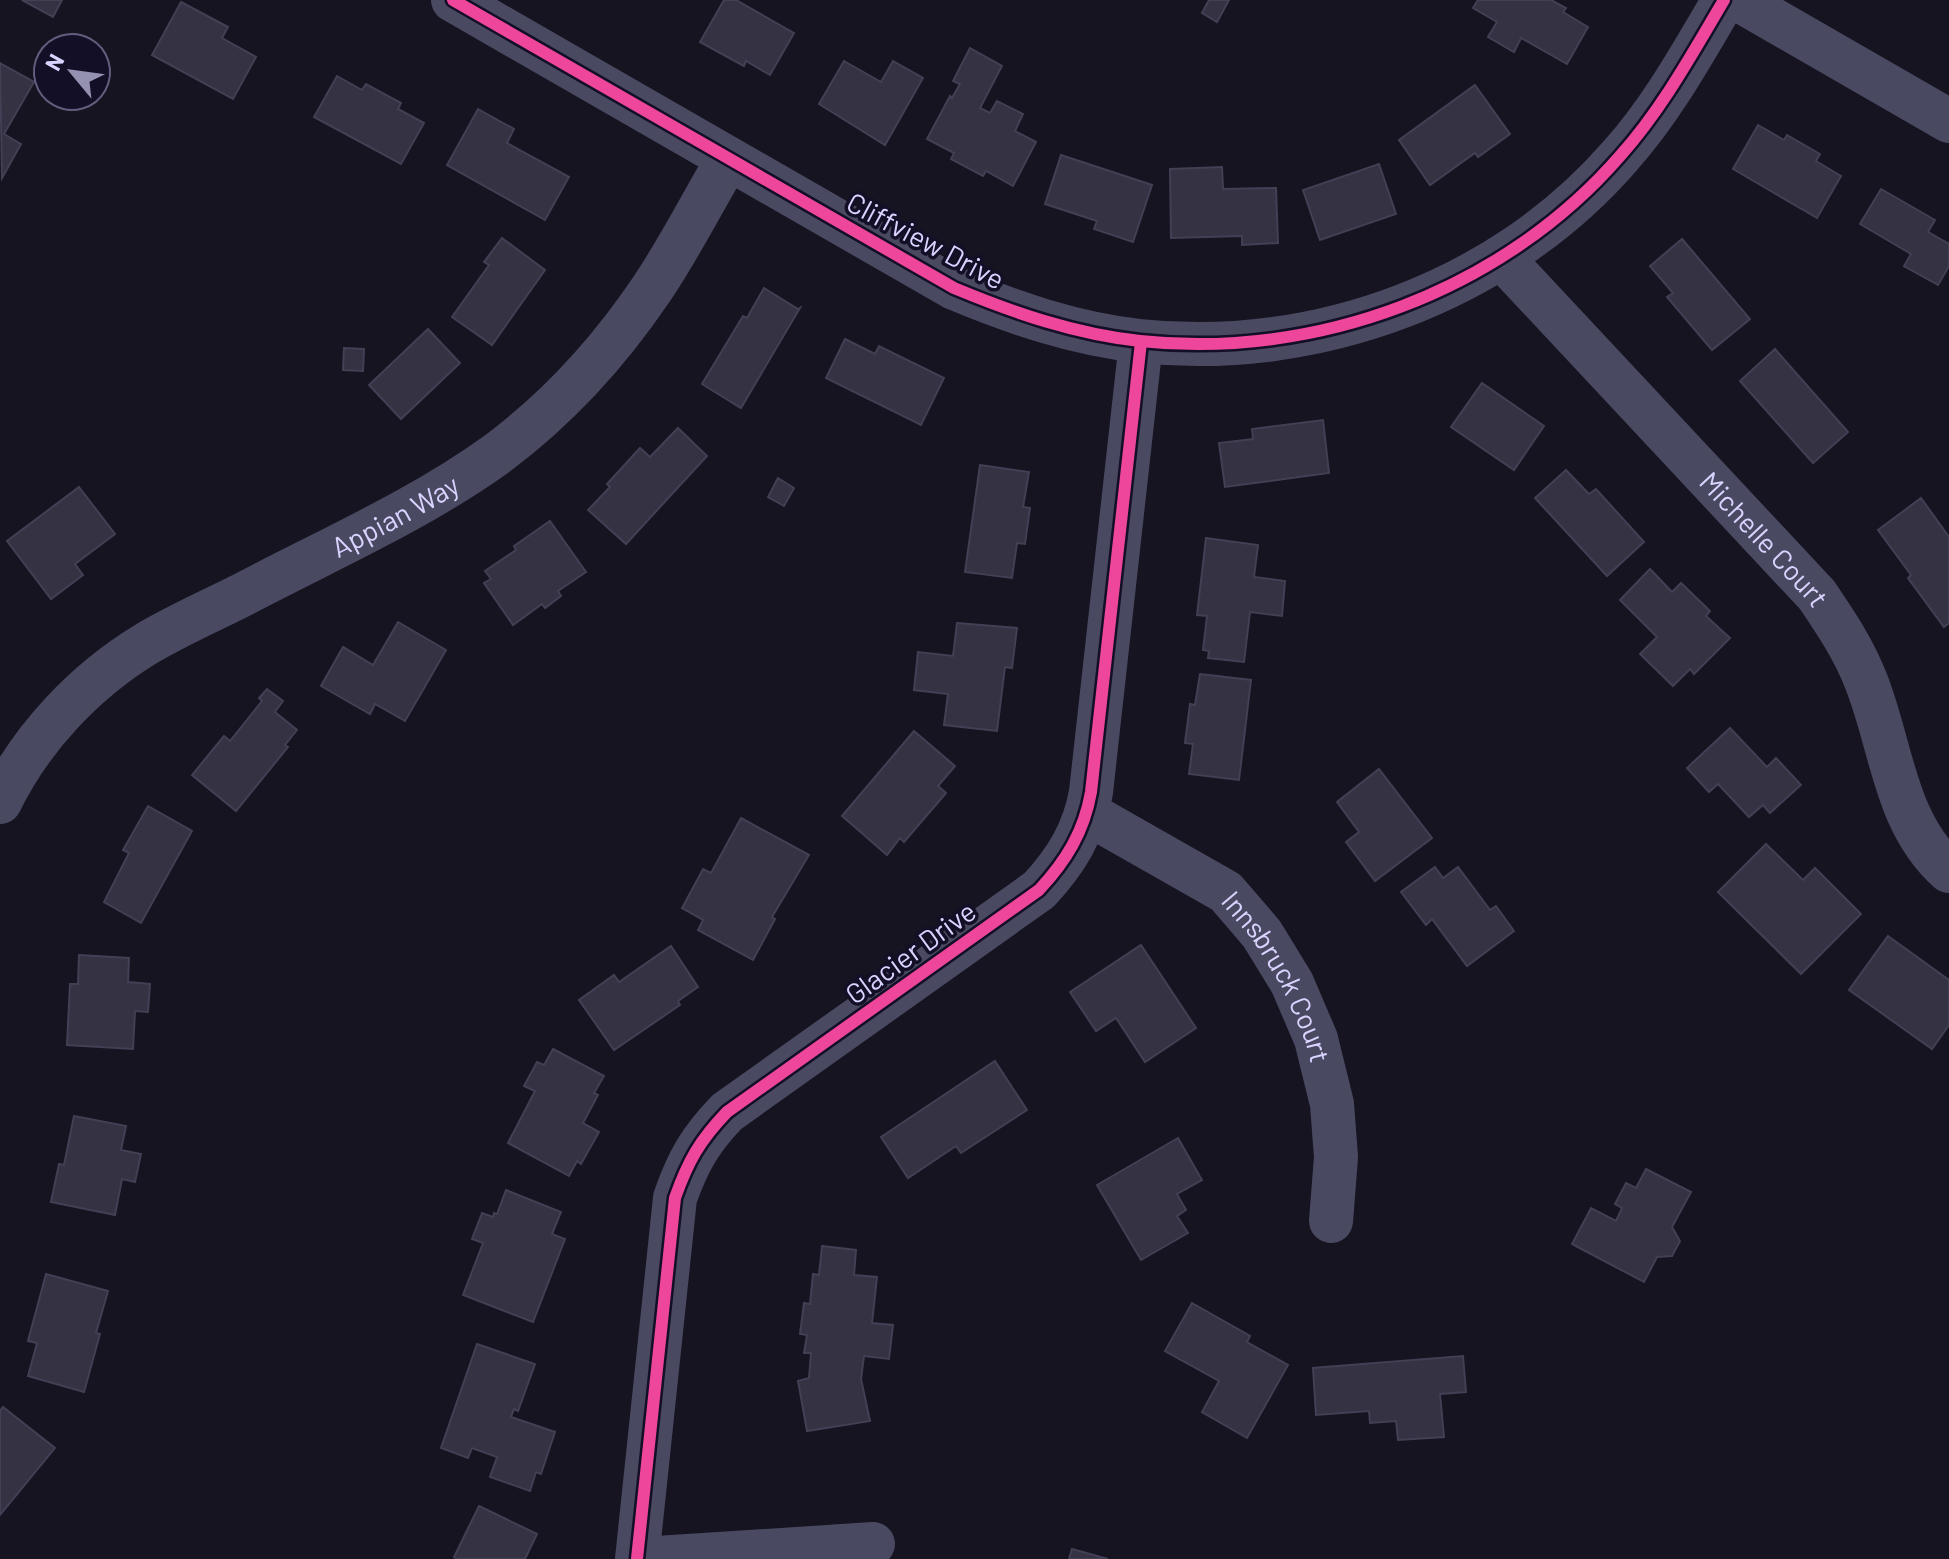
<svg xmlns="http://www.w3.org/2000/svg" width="1949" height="1559" font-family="Barlow,sans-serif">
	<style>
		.building { fill: #343243; stroke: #433f54; stroke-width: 2 }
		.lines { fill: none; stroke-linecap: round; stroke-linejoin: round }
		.minor { stroke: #4a4962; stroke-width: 44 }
		.cycleway-casing { stroke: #130f26; stroke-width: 17 }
		.cycleway { stroke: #ed469a; stroke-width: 12 }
		.labels { text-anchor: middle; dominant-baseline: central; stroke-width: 7; stroke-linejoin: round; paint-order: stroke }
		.street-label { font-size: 28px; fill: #d9d4ff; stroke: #130f26 }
	</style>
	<rect width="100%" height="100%" fill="#161421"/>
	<g class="building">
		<polygon points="22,0 62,0 53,17"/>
		<polygon points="724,0 736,0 794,33 770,75 746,61 744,66 700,42"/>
		<polygon points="1209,0 1229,0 1217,22 1202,13"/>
		<polygon points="1478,0 1551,0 1566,8 1563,12 1588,27 1567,64 1521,38 1514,52 1488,37 1497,22 1473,8"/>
		<polygon points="181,2 228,27 222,38 256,57 233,99 152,55"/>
		<polygon points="970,48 1002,66 980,108 990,113 997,101 1023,114 1015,131 1036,142 1013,186 986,171 983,176 951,159 954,153 927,139 950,96 952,98 960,84 953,81"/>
		<polygon points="844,61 881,82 893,61 923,78 885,145 819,104"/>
		<polygon points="0,63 34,82 4,134 21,144 2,178"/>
		<polygon points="337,76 362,90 366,84 401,103 398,109 424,123 401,164 314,117"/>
		<polygon points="1475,85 1510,134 1478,157 1475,153 1430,185 1399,140"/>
		<polygon points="478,109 514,129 507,143 569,177 545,220 447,165"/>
		<polygon points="1758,125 1784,140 1787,135 1820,154 1816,161 1841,176 1817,218 1733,169"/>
		<polygon points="1061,155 1152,185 1133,242 1094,229 1097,221 1045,204"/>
		<polygon points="1379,164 1396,214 1320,240 1303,190"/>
		<polygon points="1222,167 1223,189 1276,188 1278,243 1242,245 1242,236 1171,238 1170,169"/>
		<polygon points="1881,189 1935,220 1928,232 1949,244 1949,266 1938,285 1904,266 1911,254 1860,224"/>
		<polygon points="502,238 545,270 492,345 452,317 489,265 484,262"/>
		<polygon points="1682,239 1750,319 1712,350 1667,297 1673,293 1650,266"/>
		<polygon points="764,288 798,309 800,308 741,408 702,384 743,316 747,318"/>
		<polygon points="428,329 460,363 401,419 369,385"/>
		<polygon points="845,339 875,354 879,346 944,378 921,425 826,378"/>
		<polygon points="344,348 364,349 363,371 343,370"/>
		<polygon points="1775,349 1848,432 1813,463 1740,381"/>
		<polygon points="1482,383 1544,426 1514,470 1451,427"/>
		<polygon points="1323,420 1329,473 1225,487 1219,443 1253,439 1252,429"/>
		<polygon points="678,428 707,456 626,544 588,510 610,487 607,484 640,448 650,457"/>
		<polygon points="980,465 1029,472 1023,507 1030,508 1025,544 1017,543 1012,578 965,572"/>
		<polygon points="1566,470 1589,494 1596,489 1644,542 1607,576 1535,498"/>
		<polygon points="778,478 794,488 784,506 768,497"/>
		<polygon points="79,487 115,534 75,564 83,575 51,599 7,541"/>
		<polygon points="1921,498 1949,537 1949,623 1944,627 1908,578 1911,575 1878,530"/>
		<polygon points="550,521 586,572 558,591 561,596 545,608 542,604 513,625 484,583 491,579 485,571 516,550 514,546"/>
		<polygon points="1206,538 1258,545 1254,577 1285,581 1282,616 1250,612 1244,662 1208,658 1209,651 1203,650 1207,616 1197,615"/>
		<polygon points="1650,569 1672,592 1681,583 1710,611 1706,616 1730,638 1694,674 1690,669 1673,686 1640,654 1657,637 1620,600"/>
		<polygon points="398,622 446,650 405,721 375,704 370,714 321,686 343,647 373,665"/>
		<polygon points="957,623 1017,628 1012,668 1005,667 997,731 944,725 948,694 914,690 918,652 953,656"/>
		<polygon points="1200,674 1251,680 1239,780 1189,774 1193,744 1185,743 1190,704 1195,705"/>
		<polygon points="267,689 283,701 275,712 297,730 285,745 288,747 236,811 192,775 224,736 230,741 262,701 259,698"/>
		<polygon points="1730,728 1767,767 1776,758 1801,785 1770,813 1763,805 1749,817 1718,784 1709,792 1687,768"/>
		<polygon points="914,731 955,766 938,786 946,793 904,842 900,838 887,855 842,816"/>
		<polygon points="1379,769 1432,838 1375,881 1346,842 1359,832 1337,802"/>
		<polygon points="148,806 192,831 141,923 104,902 129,853 123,850"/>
		<polygon points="741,818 809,855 772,917 775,919 753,960 698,930 703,920 682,908 703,869 711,873"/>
		<polygon points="1766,844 1803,880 1815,868 1861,914 1801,974 1718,892"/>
		<polygon points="1435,867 1443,878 1458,867 1490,910 1496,906 1514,931 1467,966 1432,919 1426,925 1401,892"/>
		<polygon points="1888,936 1949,980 1949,1025 1932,1049 1849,990"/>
		<polygon points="1141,945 1196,1028 1145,1062 1116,1018 1096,1031 1070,992"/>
		<polygon points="671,946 698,987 678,1001 680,1005 614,1050 579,1000 614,975 619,982"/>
		<polygon points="79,955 129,958 128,982 150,984 148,1012 135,1011 133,1049 67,1045 70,984 78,984"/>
		<polygon points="553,1049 604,1076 594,1093 598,1095 583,1123 599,1132 581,1164 577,1161 569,1176 508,1143 535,1091 524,1086 537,1062 544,1065"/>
		<polygon points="995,1061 1027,1110 961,1153 956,1146 908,1178 881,1137"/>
		<polygon points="74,1116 126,1126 121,1150 141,1154 135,1182 122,1179 115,1215 51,1202 59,1164 64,1165"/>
		<polygon points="1178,1138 1202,1180 1177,1194 1186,1210 1177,1216 1188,1233 1141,1260 1097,1185"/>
		<polygon points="1646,1169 1691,1192 1672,1227 1680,1241 1672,1256 1657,1257 1644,1282 1572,1244 1591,1208 1616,1221 1622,1208 1615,1204 1626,1183 1636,1188"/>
		<polygon points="506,1190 561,1212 552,1234 565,1239 533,1322 463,1295 483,1243 472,1239 482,1213 493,1217 494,1213 497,1214"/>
		<polygon points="822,1246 856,1250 854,1275 877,1277 872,1323 893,1325 889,1359 864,1356 861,1379 870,1421 807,1431 798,1381 809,1378 811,1353 804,1353 807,1335 800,1334 804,1303 810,1304 813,1274 819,1275"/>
		<polygon points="46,1274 108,1291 96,1333 100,1334 84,1392 28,1376 37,1343 28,1341"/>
		<polygon points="1192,1303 1250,1336 1247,1342 1288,1365 1247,1438 1202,1412 1219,1381 1165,1351"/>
		<polygon points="477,1344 535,1364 518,1411 514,1409 511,1417 555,1432 541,1474 536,1472 530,1491 490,1477 497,1457 472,1448 468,1458 441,1448"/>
		<polygon points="1463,1356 1466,1392 1440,1394 1444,1437 1398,1440 1396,1421 1370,1423 1369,1411 1316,1415 1313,1368"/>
		<polygon points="3,1407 55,1448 0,1515 0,1411"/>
		<polygon points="479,1506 537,1534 525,1559 456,1559 454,1557"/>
		<polygon points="1072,1549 1108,1559 1069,1559"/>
	</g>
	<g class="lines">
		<g class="minor">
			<path d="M453 0 954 288C1014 313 1075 334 1140 341 1316 360 1503 291 1620 156 1662 109 1692 54 1724 0"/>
			<polyline points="1739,0 1949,121"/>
			<path id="s1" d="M1501 257 1817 595C1836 623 1854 650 1866 681 1892 746 1894 822 1949 871"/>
			<path id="s2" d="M0 802C31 738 85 681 146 644 176 626 208 612 238 597 325 551 418 511 498 453 558 408 609 352 651 290 679 249 702 203 728 159"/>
			<path id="s3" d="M1087 813 1226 892 1262 934 1292 983 1316 1039 1332 1104 1336 1157 1331 1221"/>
			<path d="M637 1559 675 1198C688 1161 700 1140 727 1112L1039 890C1066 861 1084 832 1091 792L1141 342"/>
			<polyline points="641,1559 873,1544"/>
		</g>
		<defs>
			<g id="cycleway">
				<path d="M453 0 954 288C1014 313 1075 334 1140 341 1316 360 1503 291 1620 156 1662 109 1692 54 1724 0"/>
				<path d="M637 1559 675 1198C688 1161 700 1140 727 1112L1039 890C1066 861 1084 832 1091 792L1141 342"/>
			</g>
		</defs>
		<use href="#cycleway" class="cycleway-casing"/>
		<use href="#cycleway" class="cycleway"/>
	</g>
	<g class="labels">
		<g class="street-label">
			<text transform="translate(926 240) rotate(28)">Cliffview Drive</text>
			<text stroke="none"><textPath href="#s2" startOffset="498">Appian Way</textPath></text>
			<text stroke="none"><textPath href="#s1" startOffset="386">Michelle Court</textPath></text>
			<text transform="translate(910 952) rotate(-36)">Glacier Drive</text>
			<text stroke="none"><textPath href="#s3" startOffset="260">Innsbruck Court</textPath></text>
		</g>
	</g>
	<g transform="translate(72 72) rotate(299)"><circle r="38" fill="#130f26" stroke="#625e7d" stroke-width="2"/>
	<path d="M0-6L14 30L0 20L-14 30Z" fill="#9591b1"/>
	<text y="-12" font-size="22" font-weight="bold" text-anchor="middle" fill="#d9d4ff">N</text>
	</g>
</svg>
